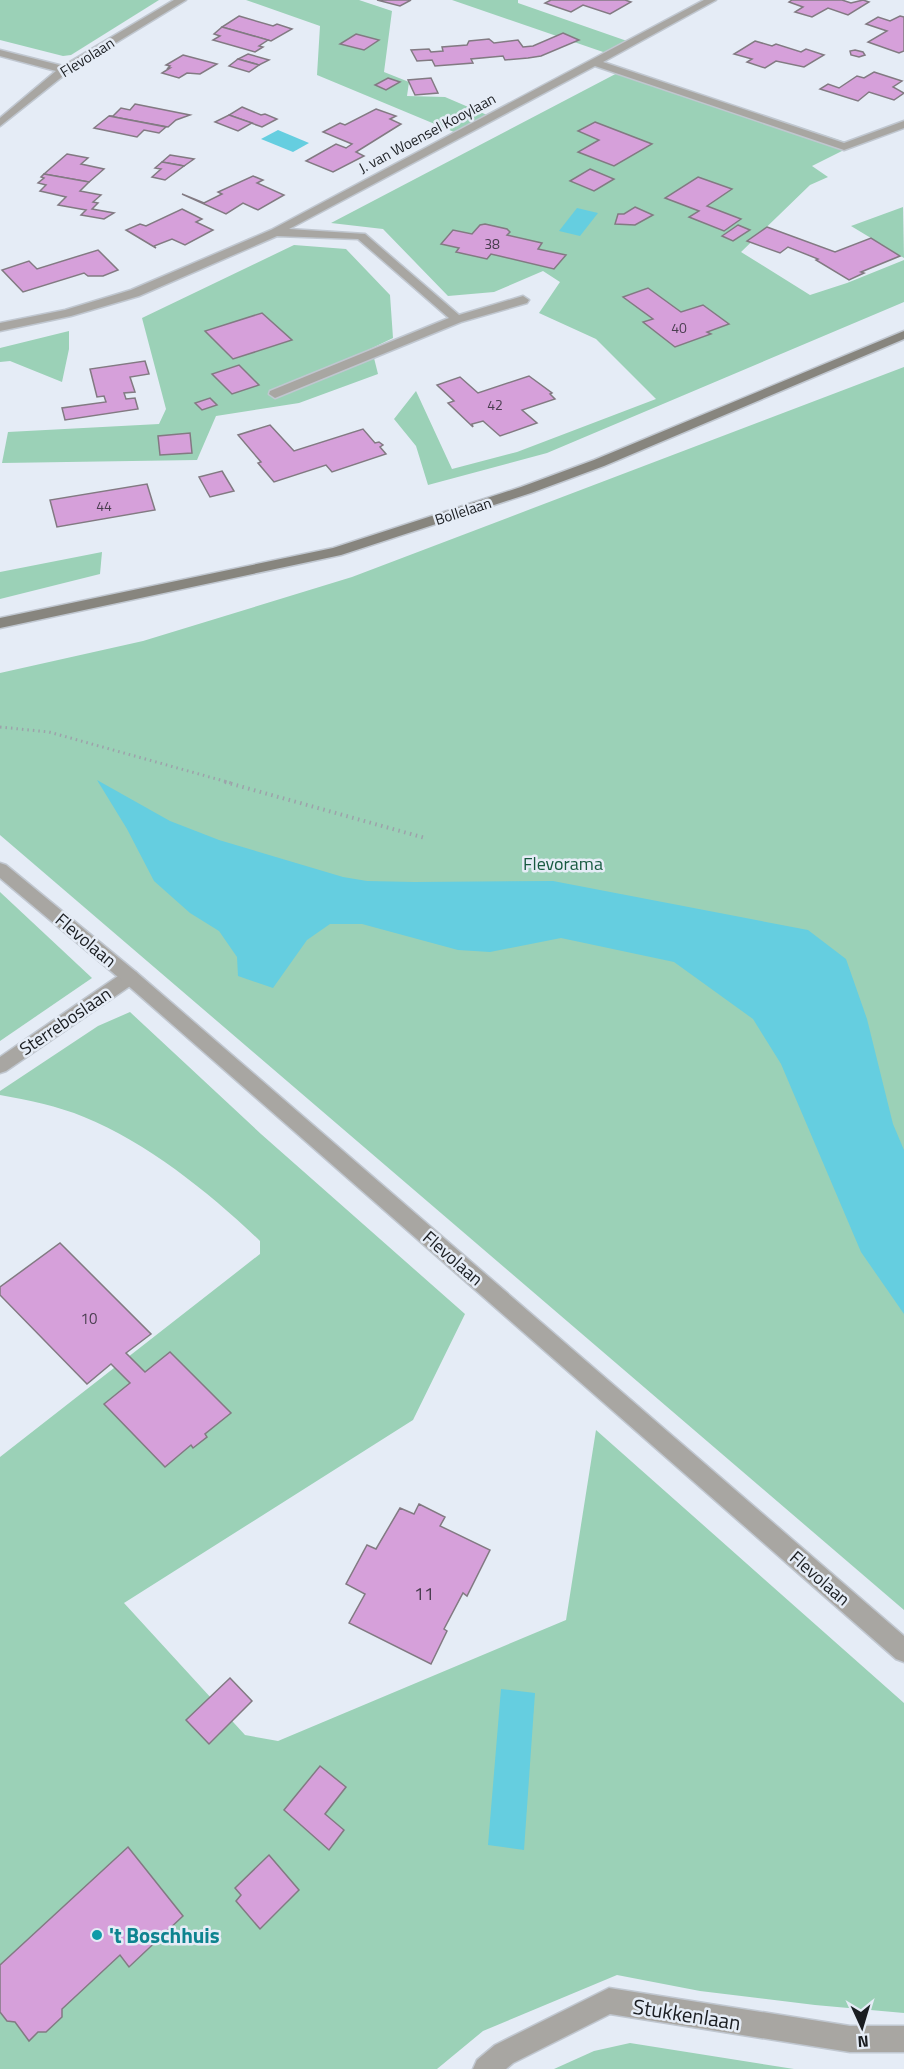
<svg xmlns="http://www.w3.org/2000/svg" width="904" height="2069" font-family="'Titillium Web',sans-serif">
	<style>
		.green { fill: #9bd1b7 }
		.water { fill: #65cee0 }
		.building { fill: #d6a0da; stroke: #827a82; stroke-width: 1.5 }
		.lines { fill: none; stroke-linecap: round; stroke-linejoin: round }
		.minor-casing { stroke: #c0c7d0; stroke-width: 3 }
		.tertiary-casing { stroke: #c0c7d0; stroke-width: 3 }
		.secondary-casing { stroke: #c0c7d0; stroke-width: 3 }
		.path-far1 { stroke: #9da2aa; stroke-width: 3; stroke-dasharray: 1.5 4; stroke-linecap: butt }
		.path { stroke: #9da2aa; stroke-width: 4; stroke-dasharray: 1.5 4.5; stroke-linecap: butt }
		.minor { fill: #a8a6a2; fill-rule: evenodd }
		.tertiary { fill: #a8a6a2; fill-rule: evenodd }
		.secondary { fill: #87857e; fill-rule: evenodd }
		.culture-dot { fill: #0f9aa8; stroke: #e5ecf6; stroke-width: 2 }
		.labels { text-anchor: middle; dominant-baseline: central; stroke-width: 5; stroke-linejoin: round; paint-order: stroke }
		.far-number-label { font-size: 14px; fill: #493e4f }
		.far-street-label { font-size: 15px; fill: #1a1d21; stroke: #e5ecf6 }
		.number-label { font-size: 15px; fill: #493e4f }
		.park-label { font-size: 18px; fill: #185a41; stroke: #e5ecf6 }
		.street-label { font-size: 18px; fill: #1a1d21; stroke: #e5ecf6 }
		.near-number-label { font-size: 18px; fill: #493e4f }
		.near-culture-label { font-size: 21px; font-weight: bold; fill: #0d838f; stroke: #e5ecf6; text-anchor: start }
		.near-street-label { font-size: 21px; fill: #1a1d21; stroke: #e5ecf6 }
	</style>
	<rect width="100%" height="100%" fill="#e5ecf6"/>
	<g class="green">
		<polygon points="0,0 159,0 71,55 63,56 0,40"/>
		<polygon points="246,0 359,0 392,11 384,72 409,82 407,96 445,97 487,115 454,132 317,75 320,26"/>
		<polygon points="452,0 518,0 518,3 627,41 606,53"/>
		<polygon points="625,69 854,145 812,166 828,177 810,185 741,252 810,295 847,283 904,260 904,302 547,453 428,485 416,446 394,419 416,391 452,469 517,452 656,399 596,339 539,313 560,282 543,271 494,292 448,296 383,229 331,223"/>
		<polygon points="903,207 904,258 851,226"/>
		<polygon points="294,245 346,249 390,295 393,338 283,391 374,358 378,374 299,403 216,416 197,460 2,463 8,432 159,424 166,409 142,318"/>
		<polygon points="69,331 69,349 62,382 10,361 0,362 0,348"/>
		<polygon points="904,367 904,1610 0,835 0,673 143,641 352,577"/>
		<polygon points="102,552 100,574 0,599 0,572"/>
		<polygon points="0,892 92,978 0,1041"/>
		<path d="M130 1012 261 1134 465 1314 413 1420 124 1603 245 1735 278 1741 566 1620 596 1430 904 1703V2013L815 2005 700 1991 617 1975 483 2031 437 2069H0V1457L260 1254V1241C211 1194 148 1143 84 1117 58 1106 28 1100 0 1095V1091L98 1026Z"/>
		<polygon points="630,2043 794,2069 554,2069 594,2051"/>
	</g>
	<g class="water">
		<polygon points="278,130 309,143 293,152 261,139"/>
		<polygon points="577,208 598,213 580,236 559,231"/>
		<polygon points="97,780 170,821 219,840 343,877 367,881 414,882 553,881 808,930 846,959 867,1019 893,1124 904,1150 904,1314 861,1252 781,1064 753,1019 674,962 561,938 490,952 458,950 362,924 330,924 307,940 273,988 238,976 237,957 219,931 190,913 154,881 127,829"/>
		<polygon points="501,1689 535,1693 524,1850 488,1845"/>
	</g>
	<g class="building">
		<polygon points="377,0 411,0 400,6"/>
		<polygon points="551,0 625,0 631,2 610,14 583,5 571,12 545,3"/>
		<polygon points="792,0 842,0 851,3 863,0 869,2 848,15 828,8 812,17 795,12 803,7 789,2"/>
		<polygon points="239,16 273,26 277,24 292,29 271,41 222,27"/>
		<polygon points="900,16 904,17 904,51 899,53 868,42 887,31 866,24 878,17 890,21"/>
		<polygon points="222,27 268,40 259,46 263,47 255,52 213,40 220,36 214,34"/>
		<polygon points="563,33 579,40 541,56 528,58 505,60 503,56 471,59 473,63 435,66 432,60 417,61 411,50 429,49 431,52 443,51 442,47 467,45 469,41 489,39 494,43 518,40 523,47 533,46"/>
		<polygon points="356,34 379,40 364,50 340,44"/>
		<polygon points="755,41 772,46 776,44 801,52 806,49 824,55 804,67 776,61 765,68 747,62 752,59 734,54"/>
		<polygon points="855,50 863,52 865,55 859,57 851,55 850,51"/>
		<polygon points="248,54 269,60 259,65 238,59"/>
		<polygon points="183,55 217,64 200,74 187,73 179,78 162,73 170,68 168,68 170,66 166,65"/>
		<polygon points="238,59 259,65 249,72 229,66"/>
		<polygon points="874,72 902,81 893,87 904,93 894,100 869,92 858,101 820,89 828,84 839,88 857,76 864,78"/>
		<polygon points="388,78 400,82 386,90 375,85"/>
		<polygon points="431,78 438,93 415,95 408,80"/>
		<polygon points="135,104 190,115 176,120 168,127 109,116 113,116 121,108 130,110"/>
		<polygon points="242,107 261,115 265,114 277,119 262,127 229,115"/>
		<polygon points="376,109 396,116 390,119 401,124 356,152 364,156 333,172 306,161 336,144 346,148 352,144 323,132 340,123 345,125"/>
		<polygon points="229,115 252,123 238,131 215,122"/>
		<polygon points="109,116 166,127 159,133 144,130 137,137 94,128"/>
		<polygon points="595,122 652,144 614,166 578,152 599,140 578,131"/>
		<polygon points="67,154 88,158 81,164 104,169 89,182 44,174"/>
		<polygon points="170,155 194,159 184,166 162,162"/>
		<polygon points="162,162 184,166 165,180 152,177 161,169 155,168"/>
		<polygon points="590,169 614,179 594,191 570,181"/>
		<polygon points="44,174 89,182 80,191 101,195 93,202 98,203 92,209 114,213 104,219 81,215 86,210 58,205 66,197 40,191 46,185 38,183 44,178 41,177"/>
		<polygon points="253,176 263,180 257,183 284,195 258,210 243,203 226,214 182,194 204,203 222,194 218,192"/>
		<polygon points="698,177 732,189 707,206 741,219 724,231 689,217 699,211 665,198"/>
		<polygon points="635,207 653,215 635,225 615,224 618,214 624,214"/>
		<polygon points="182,209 202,219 196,222 213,230 185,245 172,239 154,246 156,248 126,230 140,224 146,226"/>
		<polygon points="485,224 507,229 510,232 507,235 542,243 538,249 566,255 554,269 491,254 487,259 456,252 459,248 441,244 453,230 472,234 480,225"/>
		<polygon points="738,225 750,230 733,241 722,236"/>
		<polygon points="767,227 835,252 871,238 900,256 861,272 864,273 849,280 816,260 818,259 788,247 780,253 747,241"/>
		<polygon points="98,250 118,270 103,276 88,276 84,273 23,292 2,270 29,261 37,269"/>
		<polygon points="648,288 681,312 703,305 729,324 707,332 711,334 675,347 643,322 653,319 623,297"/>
		<polygon points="262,313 292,340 233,359 205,331"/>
		<polygon points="145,361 149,374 130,377 135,392 124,393 126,399 135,398 138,409 65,420 62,408 106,402 104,396 97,397 90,369"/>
		<polygon points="239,365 259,385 232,394 212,374"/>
		<polygon points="529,376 552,393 550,394 555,399 522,410 537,423 500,436 483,421 472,424 473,427 448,403 454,401 437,385 460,377 478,393"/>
		<polygon points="210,398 217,405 202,410 195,403"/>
		<polygon points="270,425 294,451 363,429 375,443 379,442 383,445 380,447 386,454 332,472 326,465 274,482 258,463 261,462 238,435"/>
		<polygon points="190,433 192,453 160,455 158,436"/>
		<polygon points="222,471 234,491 210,497 199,477"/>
		<polygon points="147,484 155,510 57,527 50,500"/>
		<polygon points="60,1243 151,1334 126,1353 145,1372 170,1352 231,1413 205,1434 207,1437 193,1448 191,1445 165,1467 104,1404 130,1383 111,1364 87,1384 0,1295 0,1287"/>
		<polygon points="419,1504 445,1517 440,1526 490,1550 467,1596 463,1593 444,1629 447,1631 431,1664 349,1623 365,1594 346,1584 367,1545 376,1549 400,1508 414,1514"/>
		<polygon points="230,1678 252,1701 209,1744 186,1720"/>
		<polygon points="320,1766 346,1787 325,1814 344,1830 329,1850 284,1810"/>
		<polygon points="128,1847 183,1916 129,1967 120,1955 62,2009 62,2017 46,2032 38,2032 29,2041 15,2022 7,2021 0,2012 0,1965"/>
		<polygon points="269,1855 299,1890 260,1929 236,1901 241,1895 235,1888"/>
	</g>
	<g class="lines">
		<defs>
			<g id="minor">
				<polygon points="174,0 186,0 68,72 0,126 0,118 56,71 0,56 0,50 63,66"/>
				<polygon points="704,0 716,0 603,62 844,143 904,121 904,128 844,150 595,66 289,229 365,234 459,315 523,296 529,300 527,303 461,322 275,398 269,394 270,391 449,318 358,239 277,236 139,296 71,316 0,331 0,323 65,310 131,290 271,230"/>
				<polygon points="130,970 136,972 139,977 136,982 6,1071 0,1073 0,1057 124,972"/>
				<polygon points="609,1988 850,2026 904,2026 904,2052 850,2052 610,2014 513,2063 506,2069 473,2069 477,2060 495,2045"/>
			</g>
			<polygon id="tertiary" points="0,863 6,865 136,972 904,1636 904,1662 896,1659 124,982 0,878"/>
			<polygon id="secondary" points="904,331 904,339 604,466 531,493 341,555 0,628 0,618 333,548 521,487 594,460"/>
		</defs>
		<use href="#minor" class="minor-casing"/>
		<use href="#tertiary" class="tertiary-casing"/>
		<use href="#secondary" class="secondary-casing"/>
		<polyline class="path-far1" points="0,727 49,732 231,783"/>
		<polyline class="path" points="225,782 425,838"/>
		<use href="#minor" class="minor"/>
		<use href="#tertiary" class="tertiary"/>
		<use href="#secondary" class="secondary"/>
	</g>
	<circle class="culture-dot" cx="97" cy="1935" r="6"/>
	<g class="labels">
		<g class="far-number-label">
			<text x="492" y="243">38</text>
			<text x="679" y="327">40</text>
			<text x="495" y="404">42</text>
			<text x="104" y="505">44</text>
		</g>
		<g class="far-street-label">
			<text transform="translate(87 57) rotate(-32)">Flevolaan</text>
			<text transform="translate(427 133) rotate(-28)">J. van Woensel Kooylaan</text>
			<text transform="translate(463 511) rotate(-18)">Bollelaan</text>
		</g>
		<g class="number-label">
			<text x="89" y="1318">10</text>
		</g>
		<g class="park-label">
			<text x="563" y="863">Flevorama</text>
		</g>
		<g class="street-label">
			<text transform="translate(86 940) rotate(40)">Flevolaan</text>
			<text transform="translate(65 1021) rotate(-34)">Sterreboslaan</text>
			<text transform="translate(453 1258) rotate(41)">Flevolaan</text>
			<text transform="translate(820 1578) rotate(41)">Flevolaan</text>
		</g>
		<g class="near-number-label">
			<text x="424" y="1593">11</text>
		</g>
		<g class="near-culture-label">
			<text x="109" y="1935">'t Boschhuis</text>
		</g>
		<g class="near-street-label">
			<text transform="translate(687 2014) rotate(9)">Stukkenlaan</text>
		</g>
	</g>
	<g transform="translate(862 2027) rotate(176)" stroke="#e5ecf6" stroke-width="4.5" paint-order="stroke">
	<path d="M0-4.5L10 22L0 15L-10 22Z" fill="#1a1d21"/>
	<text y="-9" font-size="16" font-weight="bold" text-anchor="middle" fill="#1a1d21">N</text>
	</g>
</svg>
